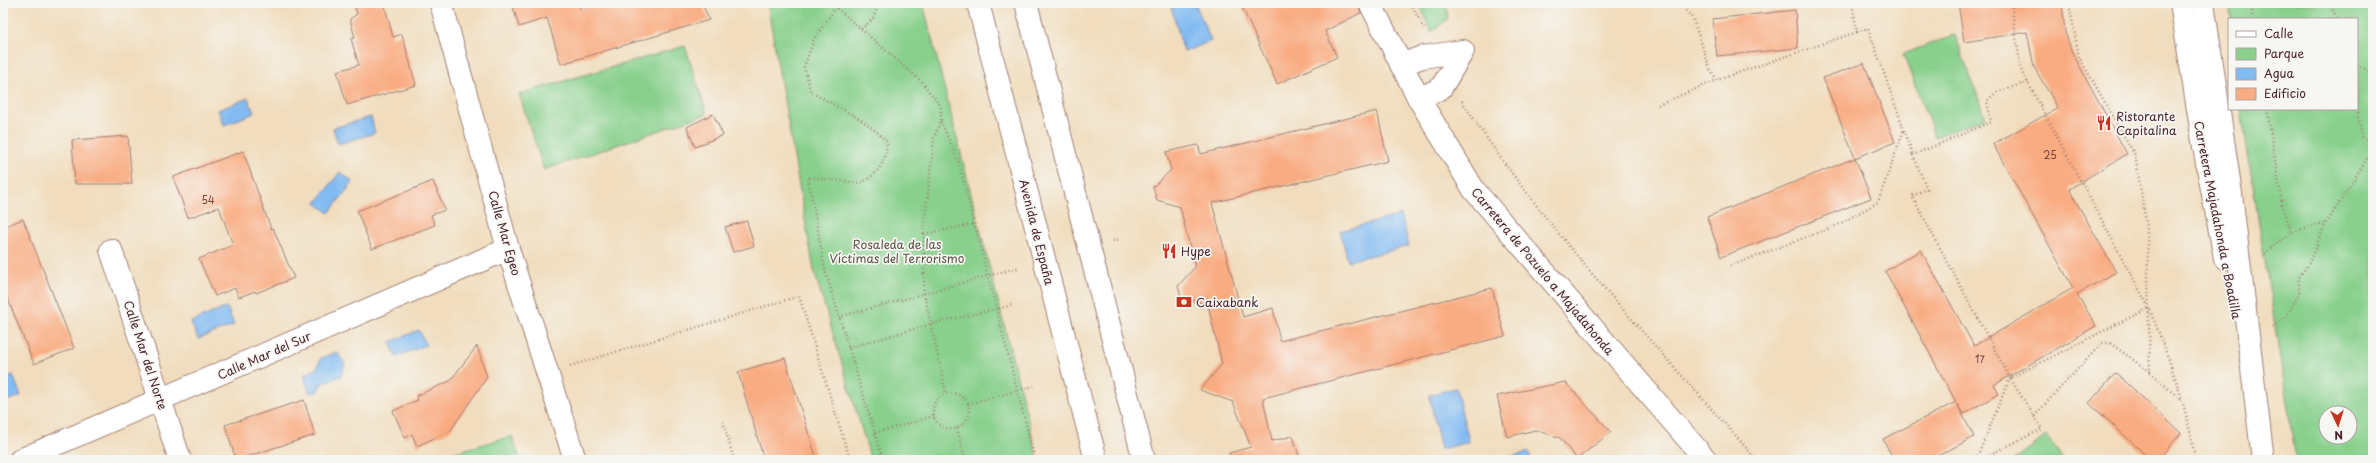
<svg xmlns="http://www.w3.org/2000/svg" width="2376" height="463" font-family="'Playpen Sans',sans-serif">
	<style>
		.green { fill: #88d08c; stroke: #69785c; fill-rule: evenodd }
		.water { fill: #82bbf2; stroke: #666d8e }
		.building { fill: #f9ac81 }
		.lines { fill: none; stroke-linecap: round; stroke-linejoin: round }
		.minor-casing { stroke: #9e7e74; stroke-width: 24 }
		.path { stroke: #9e7e74; stroke-width: 2.5; stroke-dasharray: 1 3; stroke-linecap: butt }
		.minor { stroke: #fff; stroke-width: 22 }
		.labels { text-anchor: middle; dominant-baseline: central; stroke-width: 3.5; stroke-linejoin: round; paint-order: stroke }
		.number-label { font-size: 10px; fill: #764240 }
		.poi-label { font-size: 12px; fill: #4a1f2b; stroke: #f6f6f2; text-anchor: start }
		.street-label { font-size: 12px; fill: #4a1f2b; stroke: #f6f6f2 }
		.park-label { font-size: 12px; fill: #5d5448; stroke: #f6f6f2 }
	</style>
	<rect width="100%" height="100%" fill="#f6f6f2"/>
	<filter id="ink" filterUnits="userSpaceOnUse"><feTurbulence type="fractalNoise" baseFrequency=".025" numOctaves="2"/><feDisplacementMap in="SourceGraphic" scale="8" xChannelSelector="R" yChannelSelector="G"/><feConvolveMatrix kernelMatrix="1 2 1 2 8 2 1 2 1" color-interpolation-filters="sRGB"/></filter>
	<filter id="wash" filterUnits="userSpaceOnUse"><feTurbulence type="fractalNoise" baseFrequency=".012" numOctaves="4" result="noise"/><feDisplacementMap in="SourceGraphic" scale="16" xChannelSelector="R" yChannelSelector="G"/><feGaussianBlur stdDeviation="0.9" result="paint"/><feColorMatrix in="noise" values="0 0 0 0 0 0 0 0 0 0 0 0 0 0 0 0 0 1.4 0 .05"/><feComposite in="paint" operator="in"/></filter>
	<g filter="url(#wash)">
		<rect width="100%" height="100%" fill="#f1ddbd"/>
		<g class="green">
			<polygon points="767,3 923,3 1038,460 871,460 814,271"/>
			<polygon points="1419,3 1446,3 1448,19 1431,32"/>
			<path d="M2229 3H2373V460H2296L2241 109H2357V19H2231ZM2326 413H2350V437H2326Z"/>
			<polygon points="1955,35 1986,118 1935,137 1903,54"/>
			<polygon points="685,46 707,114 544,170 519,94"/>
			<polygon points="512,436 520,460 427,460"/>
			<polygon points="2046,436 2064,460 2014,460"/>
		</g>
		<g class="water">
			<polygon points="1170,3 1195,3 1211,41 1184,52"/>
			<polygon points="248,98 254,113 224,125 218,110"/>
			<polygon points="371,117 375,133 338,144 333,128"/>
			<polygon points="340,172 353,182 329,213 316,203"/>
			<polygon points="1401,215 1409,246 1348,261 1340,231"/>
			<polygon points="227,307 234,325 198,339 191,322"/>
			<polygon points="419,330 426,345 396,357 390,342"/>
			<polygon points="337,352 345,364 341,376 322,383 317,392 309,392 304,375 316,369 321,358"/>
			<polygon points="13,375 21,396 3,402 3,379"/>
			<polygon points="1456,388 1469,442 1441,449 1429,395"/>
			<polygon points="1529,452 1531,460 1502,460 1501,459"/>
		</g>
		<g id="blocks">
			<g class="building">
				<polygon points="354,3 384,3 393,37 402,34 416,85 347,105 337,71 359,65 351,39 355,38 350,19 357,14"/>
				<polygon points="512,3 579,3 580,9 599,3 702,3 709,20 561,64 547,18 519,27"/>
				<polygon points="1240,3 1358,3 1361,13 1325,31 1337,57 1277,84"/>
				<polygon points="1958,3 2062,3 2065,32 2072,52 2127,154 2069,189 2116,272 2077,294 2096,326 1994,385 1999,394 1963,414 1957,404 1974,437 1930,460 1894,460 1883,439 1956,402 1885,271 1921,250 1974,346 2073,288 1993,144 2058,108 2034,67 2027,32 1964,42"/>
				<polygon points="1795,10 1798,48 1717,56 1712,19"/>
				<polygon points="1864,63 1895,142 1855,158 1823,78"/>
				<polygon points="1377,111 1388,161 1212,203 1243,317 1273,308 1280,341 1492,288 1505,336 1263,398 1272,441 1293,436 1300,460 1230,460 1229,453 1251,447 1233,402 1200,390 1222,364 1208,305 1181,297 1178,286 1195,267 1180,207 1157,200 1153,187 1171,170 1166,152 1198,145 1201,154"/>
				<polygon points="713,114 723,135 695,147 687,127"/>
				<polygon points="128,136 132,184 75,184 72,140"/>
				<polygon points="243,151 271,229 273,228 294,278 256,293 255,291 239,297 235,288 215,296 199,259 233,245 219,207 188,218 173,177"/>
				<polygon points="1855,158 1871,198 1721,257 1707,217"/>
				<polygon points="433,181 445,210 431,215 435,225 372,249 357,211"/>
				<polygon points="23,219 74,348 34,364 3,287 3,227"/>
				<polygon points="747,221 754,246 733,252 725,227"/>
				<polygon points="477,346 487,377 450,431 417,446 412,434 405,438 393,411 418,400 416,396 450,381"/>
				<polygon points="785,358 793,384 817,460 764,460 738,372"/>
				<polygon points="2116,373 2181,433 2158,460 2151,460 2089,403"/>
				<polygon points="1565,382 1611,432 1577,459 1560,438 1535,430 1507,437 1497,396"/>
				<polygon points="304,400 315,435 236,460 225,425"/>
			</g>
		</g>
	</g>
	<g filter="url(#ink)">
		<use href="#blocks" fill-opacity="0" stroke="#9e7e74" stroke-width="1"/>
		<g class="lines">
			<defs>
				<g id="minor">
					<polyline points="441,3 508,249 575,460"/>
					<polyline points="978,3 1096,460"/>
					<polyline points="1026,3 1144,460"/>
					<polyline points="1370,3 1419,99 1474,190 1706,460"/>
					<polyline points="2181,3 2204,147 2225,258"/>
					<polyline points="2203,3 2231,194 2263,460"/>
					<polyline points="1401,65 1422,57 1463,51 1441,88 1419,99"/>
					<polyline points="111,250 180,460"/>
					<polyline points="20,460 508,249"/>
				</g>
			</defs>
			<use href="#minor" class="minor-casing"/>
			<g class="path">
				<polyline points="831,3 921,81 941,106 941,120 934,138 924,227 924,293 946,393"/>
				<polyline points="1411,3 1425,31"/>
				<polyline points="2011,3 2021,70 2148,306"/>
				<polyline points="2251,3 2253,19"/>
				<polyline points="2328,3 2338,19"/>
				<polyline points="1681,4 1693,19 1710,69 1717,80 1857,32 1852,3"/>
				<path d="M836 7 814 39 804 67 811 92C837 107 867 119 887 142 887 160 878 176 860 183L808 177 825 270 883 460"/>
				<polyline points="861,29 873,19 879,3"/>
				<polyline points="1857,32 1868,28 1913,155"/>
				<polyline points="2357,65 2373,73"/>
				<path d="M1462 101C1546 232 1655 344 1757 460"/>
				<polyline points="1658,105 1717,80"/>
				<polyline points="2267,109 2282,204 2292,233"/>
				<polyline points="2357,109 2362,137 2373,146"/>
				<polyline points="941,121 959,164 1035,460"/>
				<polyline points="924,234 974,224"/>
				<polyline points="1113,241 1120,239"/>
				<path d="M2264 254C2283 237 2300 226 2326 223"/>
				<polyline points="1730,266 1838,225 1878,202 1904,129"/>
				<path d="M2150 310C2169 359 2188 408 2195 460"/>
				<polyline points="839,317 1020,267"/>
				<polyline points="2273,327 2286,317 2299,294 2299,277 2309,263 2324,227 2373,149"/>
				<polyline points="848,348 931,324 1013,305"/>
				<polyline points="570,366 799,296 850,460"/>
				<polyline points="2150,372 2182,401"/>
				<circle cx="951" cy="411" r="18"/>
				<polyline points="968,404 1034,386"/>
				<polyline points="2034,416 2102,343 2110,343 2150,372 2147,228 2135,155 2079,57 2069,3"/>
				<polyline points="723,421 734,460"/>
				<polyline points="957,428 965,460"/>
				<polyline points="875,433 934,416"/>
				<polyline points="1976,460 2010,378 1912,196 1927,189 1913,155 1991,122 1987,101 1997,92 2028,82"/>
				<polyline points="1979,460 2042,429 2010,378 2149,308"/>
			</g>
			<use href="#minor" class="minor"/>
		</g>
	</g>
	<defs>
		<symbol id="restaurant-bare" viewBox="-9 -9 18 18"><path d="M-5-6h1v4h1v-4h1v4h1v-4h1v5L-1.5 .5V6h-2V.5L-5-1ZM5-6V6H3V1.5H1.5Q1.5-4 5-6Z" fill="#c8321e" stroke="#f6f6f2" stroke-width="2.5" paint-order="stroke"/></symbol>
		<symbol id="bank-bare" viewBox="-9 -9 18 18"><path d="M-6-4H6V4H-6ZM0-2.3a2.3 2.3 0 1 0 0 4.6a2.3 2.3 0 1 0 0-4.6Z" fill="#c8321e" stroke="#f6f6f2" stroke-width="2.5" paint-order="stroke"/></symbol>
	</defs>
	<g fill-rule="evenodd">
		<use href="#restaurant-bare" x="2093" y="112" width="22" height="22"/>
		<use href="#restaurant-bare" x="1158" y="240" width="22" height="22"/>
		<use href="#bank-bare" x="1173" y="291" width="22" height="22"/>
	</g>
	<g class="labels">
		<g class="number-label">
			<text x="2050" y="154">25</text>
			<text x="208" y="199">54</text>
			<text x="1980" y="358">17</text>
		</g>
		<g class="poi-label">
			<text x="2116" y="116">Ristorante<tspan x="2116" dy="14">Capitalina</tspan></text>
			<text x="1181" y="251">Hype</text>
			<text x="1196" y="302">Caixabank</text>
		</g>
		<g class="street-label">
			<text transform="translate(2218 220) rotate(79)">Carretera Majadahonda a Boadilla</text>
			<text transform="translate(1037 232) rotate(76)">Avenida de España</text>
			<text transform="translate(505 233) rotate(74)">Calle Mar Egeo</text>
			<text transform="translate(1543 271) rotate(50)">Carretera de Pozuelo a Majadahonda</text>
			<text transform="translate(146 355) rotate(72)">Calle Mar del Norte</text>
			<text transform="translate(264 355) rotate(-24)">Calle Mar del Sur</text>
		</g>
		<g class="park-label">
			<text x="897" y="244">Rosaleda de las<tspan x="897" dy="14">Víctimas del Terrorismo</tspan></text>
		</g>
	</g>
	<rect width="2376" height="463" fill="none" stroke="#f6f6f2" stroke-width="16"/>
	<rect x="2228" y="18" width="130" height="92" fill="#f6f6f2" stroke="#b1a0a2"/>
	<rect x="2236" y="31" width="20" height="6" fill="#ffffff" stroke="#b1a0a2"/>
	<text x="2264" y="38" font-size="12" fill="#4a1f2b">Calle</text>
	<rect x="2236" y="48" width="20" height="12" fill="#88d08c" stroke="#b1a0a2"/>
	<text x="2264" y="58" font-size="12" fill="#4a1f2b">Parque</text>
	<rect x="2236" y="68" width="20" height="12" fill="#82bbf2" stroke="#b1a0a2"/>
	<text x="2264" y="78" font-size="12" fill="#4a1f2b">Agua</text>
	<rect x="2236" y="88" width="20" height="12" fill="#f9ac81" stroke="#b1a0a2"/>
	<text x="2264" y="98" font-size="12" fill="#4a1f2b">Edificio</text>
	<g transform="translate(2338 425) rotate(176)"><circle r="19" fill="#f6f6f2" stroke="#b1a0a2"/>
	<path d="M0-3L7 15L0 10L-7 15Z" fill="#c8321e"/>
	<text y="-6" font-size="11" font-weight="bold" text-anchor="middle" fill="#4a1f2b">N</text>
	</g>
</svg>
